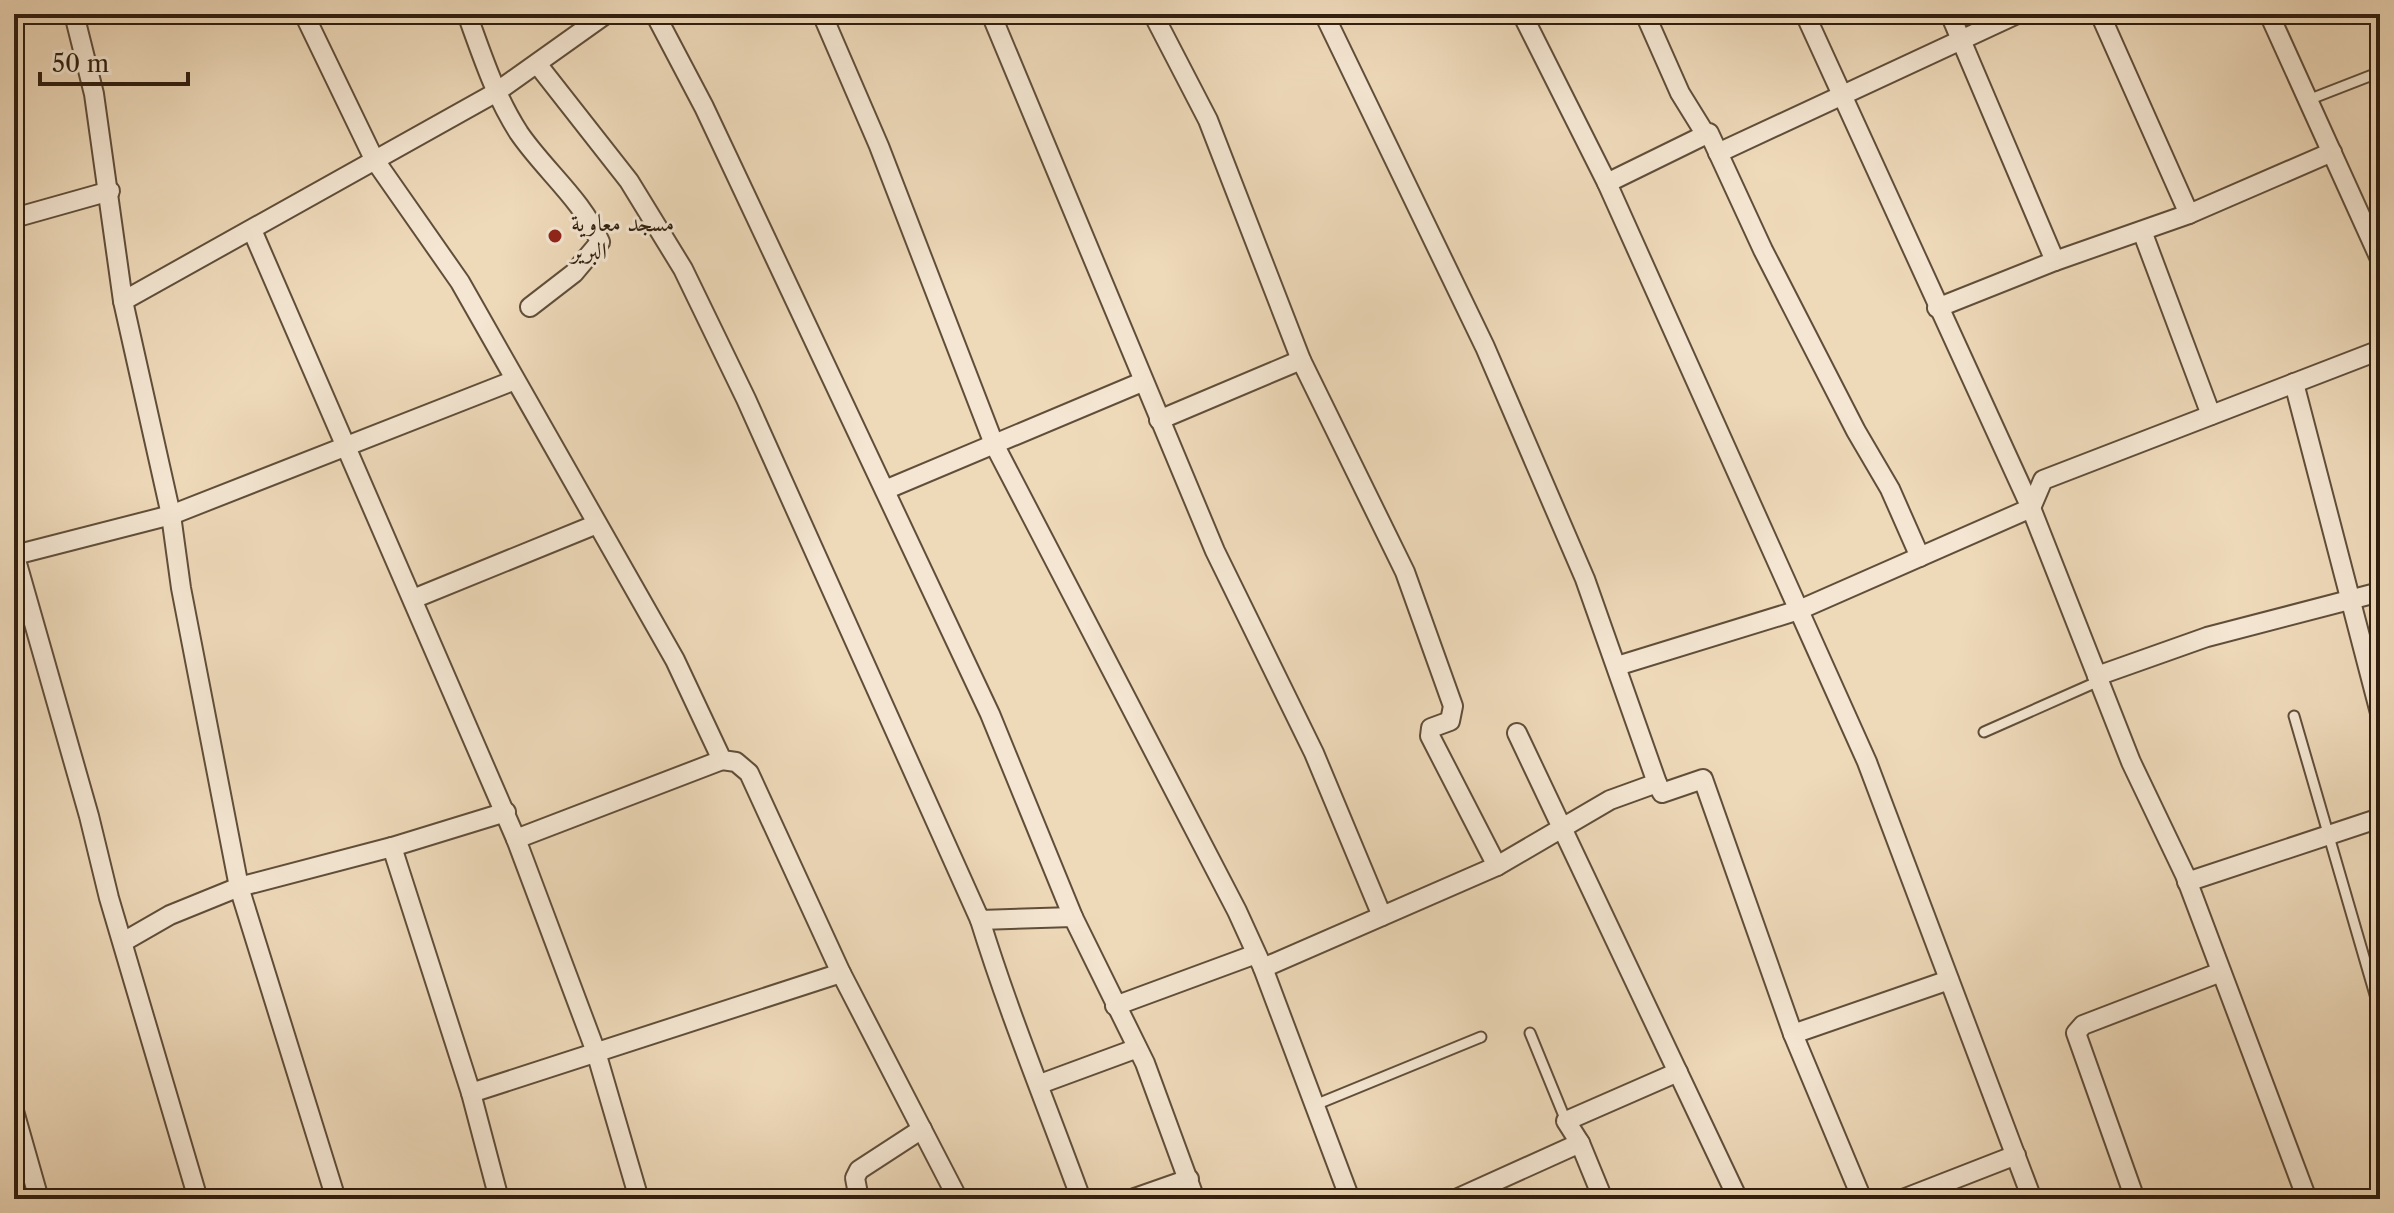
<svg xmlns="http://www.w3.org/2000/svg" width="2394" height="1213" font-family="'Libre Caslon Text',Amiri,serif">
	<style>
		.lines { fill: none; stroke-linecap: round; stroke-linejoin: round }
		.lane-casing { stroke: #604e3a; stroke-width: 13 }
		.street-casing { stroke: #604e3a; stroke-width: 22 }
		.lane { stroke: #f4e6d2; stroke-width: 9 }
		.street { stroke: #f4e6d2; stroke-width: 18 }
		.poi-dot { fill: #8f2418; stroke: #f4e6d2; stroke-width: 3 }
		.labels { text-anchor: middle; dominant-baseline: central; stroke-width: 6; stroke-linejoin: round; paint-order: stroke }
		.poi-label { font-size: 24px; fill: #311f0f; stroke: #f4e6d2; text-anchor: start }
	</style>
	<rect width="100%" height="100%" fill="#eed9b9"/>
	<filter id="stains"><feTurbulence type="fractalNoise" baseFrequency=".0025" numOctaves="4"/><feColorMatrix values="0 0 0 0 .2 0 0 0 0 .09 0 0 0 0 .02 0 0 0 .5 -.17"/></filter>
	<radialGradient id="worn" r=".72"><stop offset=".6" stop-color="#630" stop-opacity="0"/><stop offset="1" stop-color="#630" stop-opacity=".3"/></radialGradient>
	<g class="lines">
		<defs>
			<g id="lane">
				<polyline points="2308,100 2380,72"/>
				<polyline points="2294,716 2380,1012"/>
				<polyline points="1984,732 2099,681"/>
				<polyline points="1530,1033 1566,1121"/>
				<polyline points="1315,1105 1481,1037"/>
			</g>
			<g id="street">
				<polyline points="74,14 94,94 123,301 171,515 181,588 239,887 336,1199"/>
				<polyline points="304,14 374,159 460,282 675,660 722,760 736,762 749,773 841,973 958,1199"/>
				<path d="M467 14C482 55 495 96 519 133 545 171 582 199 600 242L574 273 530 307"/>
				<polyline points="655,14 704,107 990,714 1073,917"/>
				<polyline points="822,14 879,146 994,444 1237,911 1263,968 1350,1199"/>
				<polyline points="991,14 1215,551 1314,753 1382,916"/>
				<polyline points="1153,14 1208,120 1301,360 1405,572 1453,706 1450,721 1431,728 1430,736 1497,866"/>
				<polyline points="1324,14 1485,347 1585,579 1657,783"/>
				<polyline points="1522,14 1607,183 1867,762 2032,1199"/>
				<polyline points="1645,14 1680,93 1706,135"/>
				<polyline points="1805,14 2031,508 2131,762 2185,875 2307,1199"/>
				<polyline points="2100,14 2189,214 2332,152"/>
				<polyline points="2269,14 2380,259"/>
				<polyline points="538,65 629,181 683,269 746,399 980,920 1073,917 1145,1063 1195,1199"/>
				<polyline points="1718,153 2017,14"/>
				<polyline points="1607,183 1709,133 1763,250 1856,431 1890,489 1920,557"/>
				<polyline points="14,218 110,191"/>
				<polyline points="252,230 516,839 596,1052 639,1199"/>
				<polyline points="2142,231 2211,415"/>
				<polyline points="2055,261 2189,214"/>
				<polyline points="123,301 495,93 606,14"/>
				<polyline points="1937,308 2055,261 1950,14"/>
				<polyline points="2294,383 2380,713"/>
				<polyline points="1159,420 1301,360"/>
				<polyline points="885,490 1142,382"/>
				<polyline points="14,553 89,816 109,898 198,1199"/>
				<polyline points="15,555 171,515 515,380"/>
				<polyline points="413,599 597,524"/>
				<polyline points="1617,666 1799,610 2031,508 2043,480 2380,350"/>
				<polyline points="2097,676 2207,637 2380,592"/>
				<polyline points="1517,733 1738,1199"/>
				<polyline points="516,839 722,760"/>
				<polyline points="392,847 471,1093 499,1199"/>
				<polyline points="2187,882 2380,818"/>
				<path d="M980 920C1009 1014 1047 1106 1081 1199"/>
				<polyline points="123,942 170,915 239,887 392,847 506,812"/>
				<polyline points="1263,968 1497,866 1610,800 1657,783 1662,793 1703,779 1793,1034 1862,1199"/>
				<polyline points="1115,1006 1256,954"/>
				<polyline points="1793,1034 1949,980"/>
				<polyline points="1040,1084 1135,1049"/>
				<polyline points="471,1093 841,973"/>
				<polyline points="14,1111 39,1199"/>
				<polyline points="859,1199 855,1178 859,1170 922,1129"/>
				<polyline points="1132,1199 1189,1179"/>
				<polyline points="1456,1199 1580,1143"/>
				<polyline points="1603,1199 1580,1143 1566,1121 1678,1072"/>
				<polyline points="1903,1199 2016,1155"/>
				<polyline points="2135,1199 2076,1033 2083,1025 2221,972"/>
			</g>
		</defs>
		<use href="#lane" class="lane-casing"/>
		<use href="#street" class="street-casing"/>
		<use href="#lane" class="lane"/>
		<use href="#street" class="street"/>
	</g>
	<circle class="poi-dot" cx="555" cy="236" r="8"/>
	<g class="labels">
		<g class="poi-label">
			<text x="571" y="222">مسجد معاوية<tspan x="571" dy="28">البرير</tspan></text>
		</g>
	</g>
	<rect width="2394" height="1213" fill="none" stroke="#eed9b9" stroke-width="48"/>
	<rect x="16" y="16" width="2362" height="1181" fill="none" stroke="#311f0f" stroke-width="4"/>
	<rect x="24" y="24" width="2346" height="1165" fill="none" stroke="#311f0f" stroke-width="2"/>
	<path d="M40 72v12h148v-12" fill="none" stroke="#311f0f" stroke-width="4"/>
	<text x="52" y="72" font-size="24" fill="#311f0f" stroke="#f4e6d2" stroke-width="6" paint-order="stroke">50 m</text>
	<rect width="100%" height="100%" filter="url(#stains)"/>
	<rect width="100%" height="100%" fill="url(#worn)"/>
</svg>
